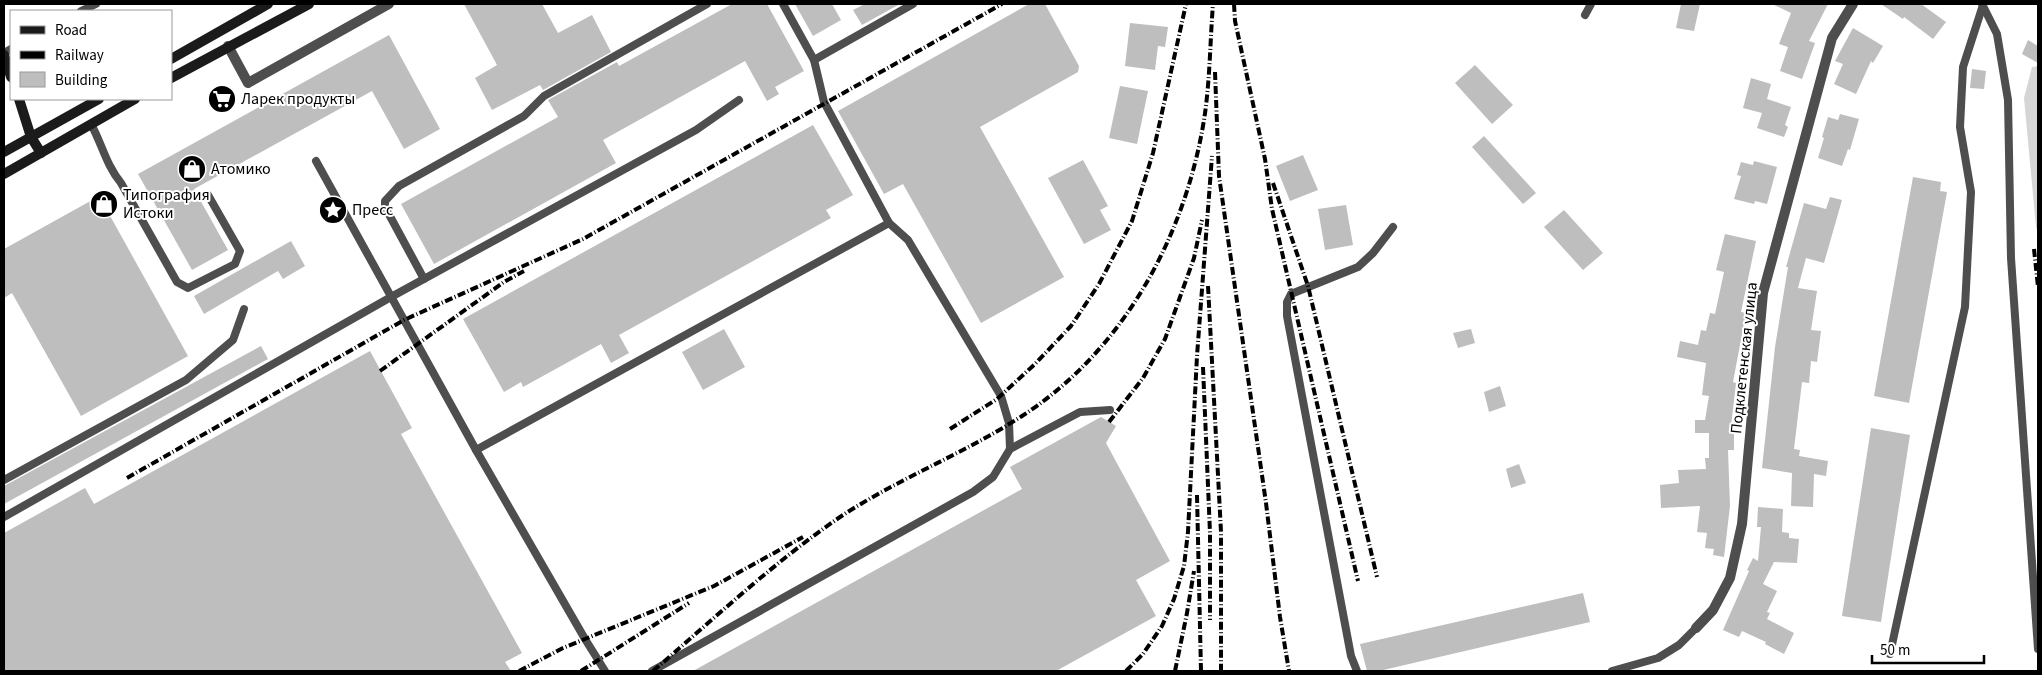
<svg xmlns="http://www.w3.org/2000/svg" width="2042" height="675" font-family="'Source Sans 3',sans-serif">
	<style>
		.green { fill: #d5d5d5 }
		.building { fill: #bebebe }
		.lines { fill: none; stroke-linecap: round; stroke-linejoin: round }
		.lane { stroke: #4e4e4e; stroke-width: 8 }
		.street { stroke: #4e4e4e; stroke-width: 10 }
		.secondary { stroke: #1b1b1b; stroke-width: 10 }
		.rail { stroke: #000; stroke-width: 4; stroke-dasharray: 8 2.5 1 2.5; stroke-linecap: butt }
		.labels { text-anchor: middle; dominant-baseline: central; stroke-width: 4; stroke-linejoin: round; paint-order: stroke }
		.poi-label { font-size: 16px; fill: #000; stroke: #fff; text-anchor: start }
		.street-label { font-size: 16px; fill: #000; stroke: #fff }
	</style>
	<rect width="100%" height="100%" fill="#fff"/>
	<polygon class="green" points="2038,66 2038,232 2036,227 2024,98 2032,67"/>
	<g class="building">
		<polygon points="464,4 542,4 558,33 592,15 611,52 543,90 540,85 492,110 475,78 497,65"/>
		<polygon points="732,4 767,4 804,71 775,87 779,94 767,101 745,61 603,140 616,163 434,264 401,204 558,117 548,100 617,62 619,66"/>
		<polygon points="795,4 832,4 841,20 813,36"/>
		<polygon points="865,4 900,4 862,25 853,10"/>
		<polygon points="1029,4 1045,4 1079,66 1078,72 980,127 1064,277 981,323 903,184 884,194 838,111"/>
		<polygon points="1681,4 1700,4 1694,31 1676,28"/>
		<polygon points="1772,4 1828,4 1809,41 1815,43 1802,79 1780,71 1788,47 1779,44 1791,13"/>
		<polygon points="1881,4 1921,4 1946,22 1933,39 1904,17 1903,19"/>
		<polygon points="1130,23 1168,27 1165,47 1158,46 1155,70 1125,66"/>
		<polygon points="1853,28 1883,46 1873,63 1871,61 1856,94 1834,84 1843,64 1835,61"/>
		<polygon points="389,35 440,129 404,149 372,91 194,189 228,250 192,270 138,174"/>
		<polygon points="2028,40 2038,46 2038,63 2022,54"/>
		<polygon points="1475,65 1513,105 1492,124 1455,83"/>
		<polygon points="1972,69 1986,71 1984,89 1970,88"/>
		<polygon points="1751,78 1771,84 1767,99 1791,107 1785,125 1788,127 1784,137 1757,128 1762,113 1743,108"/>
		<polygon points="1120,86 1148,91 1137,144 1109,138"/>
		<polygon points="1840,114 1859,119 1850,150 1848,149 1842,166 1818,158 1824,138 1822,137 1828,117 1838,120"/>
		<polygon points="813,125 853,195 826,210 831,218 619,335 629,353 611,363 601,344 523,387 521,382 504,392 463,319"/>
		<polygon points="1484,136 1536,193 1523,204 1472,147"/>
		<polygon points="1303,155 1318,190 1290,201 1276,166"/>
		<polygon points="1083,160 1108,206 1100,210 1111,230 1084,244 1048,178"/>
		<polygon points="1754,161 1777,167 1767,204 1755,201 1754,204 1734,199 1741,176 1737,175 1741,162 1753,165"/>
		<polygon points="1913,177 1941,182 1940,191 1947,192 1909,403 1874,396"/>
		<polygon points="103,194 113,212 109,214 188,356 81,416 12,293 4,298 4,249"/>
		<polygon points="1830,197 1842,200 1824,263 1806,258 1798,288 1817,291 1811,330 1821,331 1817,362 1811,361 1809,383 1802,382 1794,449 1800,450 1799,456 1828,461 1826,476 1814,474 1813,507 1791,506 1792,473 1762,468 1775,347 1788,267 1786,267 1804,203 1826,209"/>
		<polygon points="1346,205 1353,245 1325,250 1318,209"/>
		<polygon points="1564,210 1603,253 1583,270 1544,227"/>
		<polygon points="1725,234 1756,241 1741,312 1746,313 1733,382 1736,383 1731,426 1734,426 1734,450 1728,450 1730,506 1724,557 1713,555 1714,549 1705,548 1707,533 1697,532 1700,506 1661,508 1660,485 1679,483 1678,470 1706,469 1705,458 1709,458 1709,433 1695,433 1695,420 1705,420 1709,396 1702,395 1706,363 1677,357 1680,341 1698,345 1701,330 1706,331 1710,313 1715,314 1724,272 1716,270"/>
		<polygon points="291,241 305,266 283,279 278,271 204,314 194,296"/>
		<polygon points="724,329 745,367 703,390 682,352"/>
		<polygon points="1471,329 1475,343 1458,348 1453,333"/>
		<polygon points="261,346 268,359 4,504 4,486"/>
		<polygon points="370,351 412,428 401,434 522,653 505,662 511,671 4,671 4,533 85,488 94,504"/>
		<polygon points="1500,386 1506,406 1489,412 1484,392"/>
		<polygon points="1101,417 1116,426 1106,443 1170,561 1136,580 1156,616 1056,671 693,671 1022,489 1010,467"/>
		<polygon points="1871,428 1910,435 1881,622 1842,616"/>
		<polygon points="1519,464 1526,483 1511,488 1506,469"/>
		<polygon points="1758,507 1783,509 1782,532 1789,533 1789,538 1799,539 1797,563 1774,562 1763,584 1777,591 1767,612 1770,613 1767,619 1794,633 1784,654 1765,644 1766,642 1742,631 1739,637 1723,630 1749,571 1747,570 1753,558 1758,561 1761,527 1757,527"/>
		<polygon points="1583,593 1590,622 1379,671 1367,671 1360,644"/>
	</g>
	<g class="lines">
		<g class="lane">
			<polyline points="1982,4 1997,34 2008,100 2011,258 2038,649"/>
			<polyline points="81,11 96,4"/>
			<polyline points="1585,15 1591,4"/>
			<polyline points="4,53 11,49"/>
			<polyline points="814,60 913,4"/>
			<path d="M91 124C102 144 106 165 121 183L177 282 188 288 235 264 240 251 208 195"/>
			<polyline points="316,161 476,450 585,639 605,671"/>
			<polyline points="424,279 385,207 385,201 399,186 524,116 544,96 707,4"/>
			<polyline points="1010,449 1080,412 1110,410"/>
			<polyline points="476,450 889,223"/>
			<polyline points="4,480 186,380 233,340 244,309"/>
			<polyline points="4,517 391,297 696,130 739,100"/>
			<polyline points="1890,654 1965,307 1971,192 1960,127 1963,67 1983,5"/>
			<polyline points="652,671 973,492 993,477 1010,449 1009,423 1001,396 908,240 889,223 824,102 814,60 783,4"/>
			<polyline points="1357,671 1351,656 1287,316 1287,302 1291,294 1358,267 1373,253 1393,227"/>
			<polyline points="1612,671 1658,658 1679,645 1696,628"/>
		</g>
		<g class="street">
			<polyline points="228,46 248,83 389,4"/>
			<polyline points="1696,628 1713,610 1730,578 1742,524 1763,293 1832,38 1853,4"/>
		</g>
		<g class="secondary">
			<polyline points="4,55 11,77"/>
			<polyline points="171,59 268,4"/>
			<polyline points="171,78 309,4"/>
			<polyline points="19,99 31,137 41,153"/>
			<polyline points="4,152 99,99"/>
			<polyline points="4,174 135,99"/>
		</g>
		<g class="rail">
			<polyline points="1234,4 1235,21 1265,159 1272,209 1358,581"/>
			<polyline points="1215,72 1219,176 1266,503 1280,617 1289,671"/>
			<polyline points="1273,183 1308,286 1377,577"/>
			<polyline points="2034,249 2038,287"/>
			<polyline points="1208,286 1221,532 1221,671"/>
			<polyline points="1203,367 1210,533 1210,620"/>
			<polyline points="380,371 504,282 524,271"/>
			<polyline points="1109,422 1143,378 1165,339 1194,258 1202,220"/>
			<polyline points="950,429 997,399 1035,364 1071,326 1099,284 1132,221 1153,153 1186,4"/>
			<polyline points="127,478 404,320 583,239 1002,4"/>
			<polyline points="1197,495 1201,671"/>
			<polyline points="519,671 563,648 714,586 803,537"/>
			<polyline points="581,671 689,603"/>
			<path d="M653 671C715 618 775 561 843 515 900 478 965 453 1022 416 1123 351 1185 237 1204 120 1210 82 1210 42 1213 4"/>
			<polyline points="1126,671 1143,654 1162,626 1174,599 1184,566 1188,532 1197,356 1212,156"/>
			<polyline points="1175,671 1187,613 1194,571"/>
		</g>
	</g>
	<defs>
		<symbol id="supermarket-disc" viewBox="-11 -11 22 22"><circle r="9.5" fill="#000" stroke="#fff"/><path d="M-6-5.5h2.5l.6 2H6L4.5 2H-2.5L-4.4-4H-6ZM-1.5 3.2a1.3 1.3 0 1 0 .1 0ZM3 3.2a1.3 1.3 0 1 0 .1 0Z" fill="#fff"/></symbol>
		<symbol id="shop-disc" viewBox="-11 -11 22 22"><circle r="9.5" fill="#000" stroke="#fff"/><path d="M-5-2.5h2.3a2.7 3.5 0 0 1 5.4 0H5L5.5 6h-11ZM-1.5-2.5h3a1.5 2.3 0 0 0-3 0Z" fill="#fff"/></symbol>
		<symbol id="sight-disc" viewBox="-11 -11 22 22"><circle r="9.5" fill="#000" stroke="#fff"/><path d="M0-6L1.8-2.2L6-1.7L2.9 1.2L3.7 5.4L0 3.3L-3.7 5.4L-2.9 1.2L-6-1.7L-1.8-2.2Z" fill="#fff"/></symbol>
	</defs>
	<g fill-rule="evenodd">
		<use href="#supermarket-disc" x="206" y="83" width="32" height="32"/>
		<use href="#shop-disc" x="176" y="153" width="32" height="32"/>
		<use href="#shop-disc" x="88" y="188" width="32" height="32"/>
		<use href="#sight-disc" x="317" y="194" width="32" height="32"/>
	</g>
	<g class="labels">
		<g class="poi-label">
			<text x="241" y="99">Ларек продукты</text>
			<text x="211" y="169">Атомико</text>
			<text x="123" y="195">Типография<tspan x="123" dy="18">Истоки</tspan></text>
			<text x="352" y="210">Пресс</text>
		</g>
		<g class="street-label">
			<text transform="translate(1744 358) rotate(-84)">Подклетенская улица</text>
		</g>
	</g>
	<rect width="2042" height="675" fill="none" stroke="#000000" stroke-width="10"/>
	<rect x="10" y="10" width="162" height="90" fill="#ffffff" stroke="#999999"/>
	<rect x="20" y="26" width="25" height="8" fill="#1b1b1b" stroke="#999999"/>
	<text x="55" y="35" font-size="15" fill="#000000">Road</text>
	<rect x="20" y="51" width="25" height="8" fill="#000000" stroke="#999999"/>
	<text x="55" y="60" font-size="15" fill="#000000">Railway</text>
	<rect x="20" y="72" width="25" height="15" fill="#bebebe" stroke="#999999"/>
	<text x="55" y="85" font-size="15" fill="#000000">Building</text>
	<path d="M1872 655v8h112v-8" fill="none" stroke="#000000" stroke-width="2.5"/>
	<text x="1880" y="655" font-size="15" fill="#000000" stroke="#ffffff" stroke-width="4" paint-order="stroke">50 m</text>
</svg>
